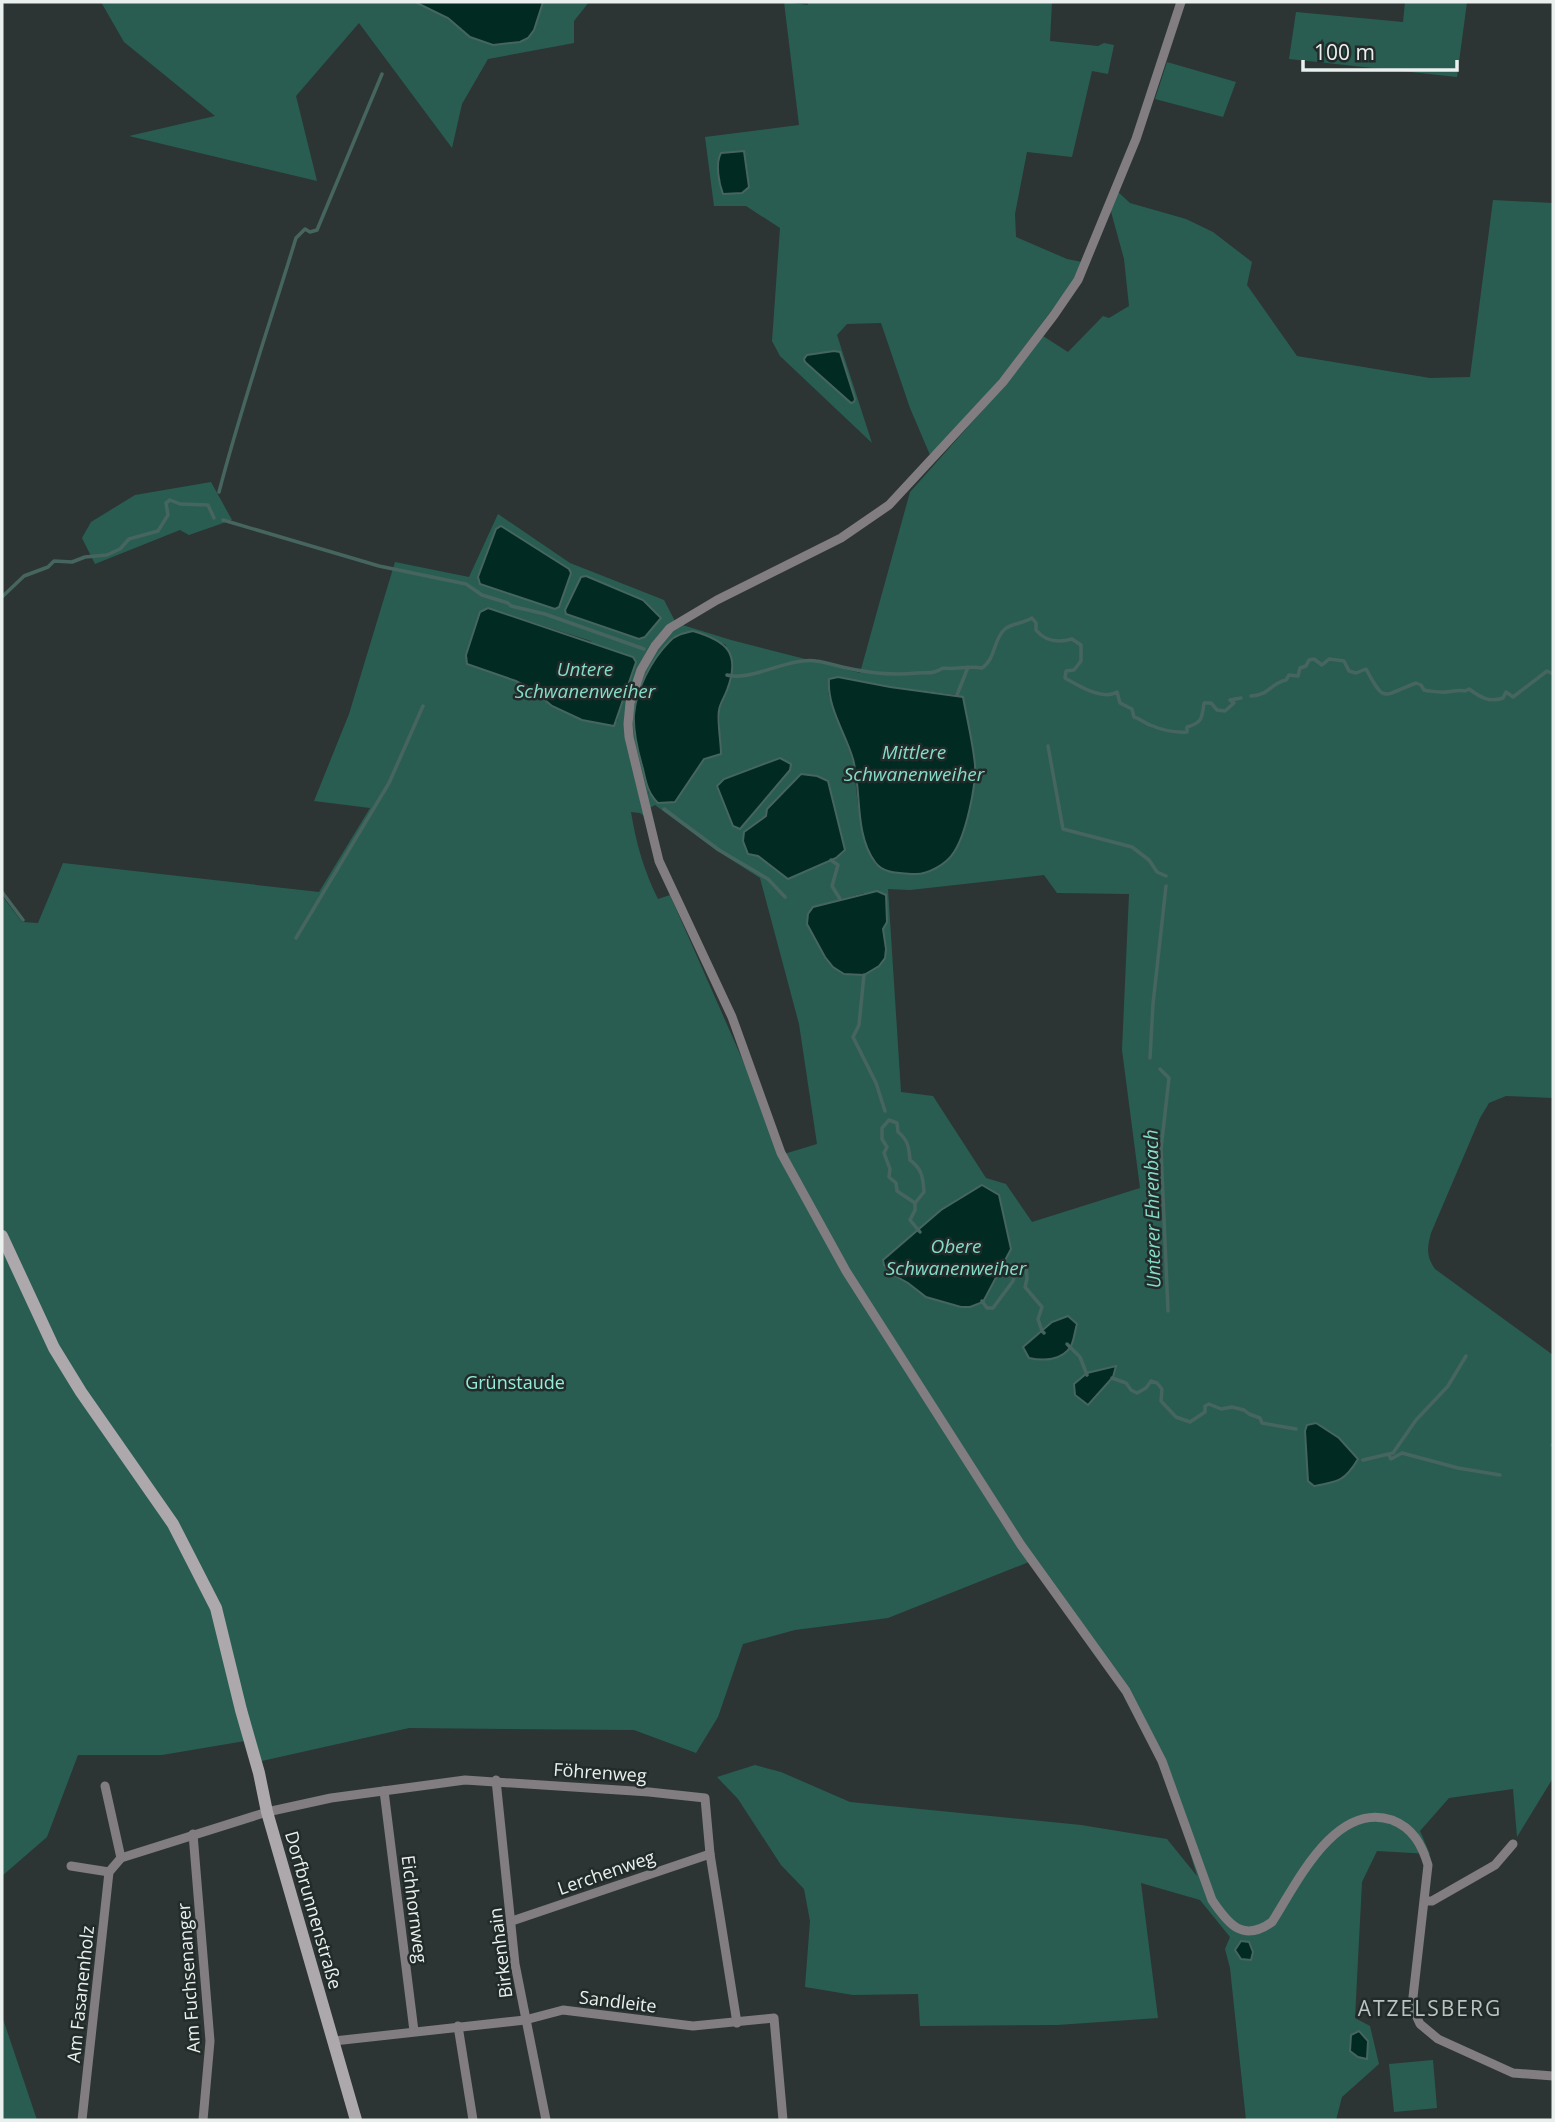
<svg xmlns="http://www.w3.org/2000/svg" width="1555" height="2122" font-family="'Open Sans',sans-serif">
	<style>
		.green { fill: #295d52; fill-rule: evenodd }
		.water { fill: #002a22; stroke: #46655f; stroke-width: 2 }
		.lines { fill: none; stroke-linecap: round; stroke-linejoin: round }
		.stream { stroke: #46655f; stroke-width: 3.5 }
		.street { stroke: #817d80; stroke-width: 9 }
		.secondary { stroke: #ada8ac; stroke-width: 12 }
		.labels { text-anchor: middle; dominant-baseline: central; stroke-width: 5; stroke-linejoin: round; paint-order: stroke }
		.park-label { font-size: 18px; fill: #94edd8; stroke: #222b29 }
		.street-label { font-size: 18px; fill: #eaf0ee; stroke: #222b29 }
		.water-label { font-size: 19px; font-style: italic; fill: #85ddc9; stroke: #222b29 }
		.quarter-label { font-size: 21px; letter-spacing: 2px; fill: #bac5c2; stroke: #222b29 }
	</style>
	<rect width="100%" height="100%" fill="#2c3533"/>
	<g class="green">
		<polygon points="101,2 589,2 574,21 574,43 488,59 462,104 452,148 359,23 296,96 317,181 129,136 215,116 124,42"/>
		<polygon points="784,2 808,5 807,2 1052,2 1050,41 1098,46 1104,43 1114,45 1108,74 1092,71 1072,157 1027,152 1015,214 1016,237 1067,259 1082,262 1073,282 1000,379 930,455 910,408 881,323 847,324 837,335 872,443 780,356 772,341 780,228 746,206 714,206 705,137 799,125"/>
		<polygon points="1405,2 1467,2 1457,77 1289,59 1296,12 1403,22"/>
		<polygon points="1167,62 1236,82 1223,117 1155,99"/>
		<path d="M1117 191 1130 203 1186 219 1213 232 1252 262 1247 285 1297 356 1430 378 1470 377 1493 200 1553 203V1098L1506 1096 1489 1103 1480 1118 1431 1233C1427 1248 1426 1256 1435 1269L1553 1355V1778L1517 1837 1513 1789 1449 1798 1420 1831 1430 1854 1377 1851 1362 1882 1355 2018 1370 2026 1379 2064 1342 2097 1336 2120H1246L1230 1968 1225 1949 1230 1937 1200 1900 1141 1883 1158 2018 1057 2025 920 2026 918 1994 853 1995 805 1987 810 1921 804 1889 781 1865 738 1799 717 1777 755 1765 781 1772 850 1802 1081 1825 1167 1839 1197 1876 1162 1761 1126 1691 1029 1562 888 1618 795 1630 743 1644 718 1717 696 1753 634 1730 409 1728 253 1763 245 1741 162 1755H78L47 1837 2 1876V896L22 922 38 923 63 863 319 892 370 808 314 801 349 714 395 562 469 577 498 514 570 563 664 600 676 623 731 640 860 673 910 492 1006 384 1043 336 1068 352 1103 316 1109 318 1129 306 1124 259 1110 208ZM586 576 643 600 639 639 566 614ZM488 608 591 641 622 698 617 722 553 706 532 689 516 681ZM705 635 726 645 728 687 719 711 721 754 704 759 649 794C639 758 628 718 643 682 649 668 660 654 669 641ZM890 687 957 695 929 872C910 877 894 871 876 865L868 851 858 806 853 761 828 693ZM829 786 845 850 836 858 788 878 758 856 760 819ZM655 805 716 850 760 878 799 1024 817 1144 784 1154 670 895 658 899C644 871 636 843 631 812L640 813 644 816V811ZM1044 875 1057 893 1129 894 1122 1050 1140 1188 1032 1222 1006 1184 986 1178 933 1096 901 1092 888 889 910 890ZM864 893 886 895 887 922 883 929 833 967 817 943 808 915 813 907ZM999 1195 1011 1249 943 1301 926 1297 908 1283 892 1274 884 1266 883 1260 919 1230Z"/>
		<polygon points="211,482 232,520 189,535 180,530 95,564 82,538 91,522 135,495"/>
		<polygon points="2,2016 37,2120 2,2120"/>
		<polygon points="1433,2060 1437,2108 1394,2112 1389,2064"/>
	</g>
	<g class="water">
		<polygon points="415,2 543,2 534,30 528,38 520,42 493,45 470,37 448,18"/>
		<path d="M744 151 749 187 742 193 723 194C719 184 715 163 721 153Z"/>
		<polygon points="834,351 840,352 855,399 854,402 851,403 805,362 804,359 807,355"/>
		<polygon points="501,526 569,569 571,573 559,607 555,609 480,584 478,577 496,529"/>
		<polygon points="586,576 643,600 661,618 645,637 639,639 566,614 565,610 581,577"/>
		<polygon points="488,608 633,657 636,662 614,726 582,720 552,706 532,689 516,681 467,664 466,655 480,612"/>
		<path d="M693 631C727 641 741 653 727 690 725 696 720 703 719 710 717 721 721 742 721 754L704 759 675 802 658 803C648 793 646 783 643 769 638 752 633 733 634 715 636 690 651 660 669 642 675 635 684 633 693 631Z"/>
		<path d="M838 677 890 687 963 697C967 719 973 743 975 765 976 787 966 834 954 852 947 864 927 875 914 874 901 873 883 874 875 862 854 833 862 792 853 759 845 732 827 707 829 679Z"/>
		<polygon points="780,758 791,764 790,770 740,829 733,826 717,786 724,779"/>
		<polygon points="801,774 817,776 828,781 845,850 836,858 788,879 758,856 748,854 743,841 744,832 766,816 767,809"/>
		<polygon points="877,891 886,895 887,922 883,929 886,949 885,958 879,966 864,975 844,974 833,967 825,957 807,924 808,914 813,907"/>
		<polygon points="982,1185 999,1195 1011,1249 983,1302 970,1307 961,1307 926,1297 908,1283 892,1274 884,1265 883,1260 941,1210"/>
		<path d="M1068 1316 1077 1324C1075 1330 1074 1340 1071 1346 1062 1361 1043 1361 1029 1358L1023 1347 1052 1322Z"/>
		<polygon points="1116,1366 1113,1377 1088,1405 1075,1395 1074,1384 1087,1373"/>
		<path d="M1316 1423 1339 1438 1358 1459C1345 1481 1338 1482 1314 1486L1308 1481 1305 1431 1307 1425Z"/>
		<polygon points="1241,1941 1249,1942 1253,1952 1251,1960 1241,1959 1235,1950"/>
		<polygon points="1359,2031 1368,2041 1367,2059 1358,2057 1350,2051 1351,2035"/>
	</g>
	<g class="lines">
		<g class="stream">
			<path d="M219 492C241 407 270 323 296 238L305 229 310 232 317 230 382 74"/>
			<polyline points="223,520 379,566 466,584 482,595 508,603 511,606 545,614 644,649"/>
			<polyline points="2,597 24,576 48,567 54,561 72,562 85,557 107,555 120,549 129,539 158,531 168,515 166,503 170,500 180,504 208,505 214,518"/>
			<path d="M727 675C750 682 789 657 816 661 825 662 834 665 842 667 868 673 892 676 917 673 930 672 931 675 943 668 956 670 969 665 982 668 996 659 993 639 1005 629 1011 624 1024 623 1032 618L1036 623V630C1045 641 1058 643 1072 639L1081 645V661L1074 670 1066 671 1065 678C1078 685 1102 701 1117 692L1120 703 1132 709 1134 717C1141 719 1144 723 1150 725 1162 730 1174 733 1187 732V727C1201 723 1202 720 1204 703H1211L1217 710 1225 711 1234 703 1230 700 1241 698"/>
			<polyline points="957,695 968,667"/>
			<path d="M1251 696C1272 694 1269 684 1286 680L1289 675 1298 676 1300 668 1306 666 1309 660 1314 659 1322 665 1329 659 1344 661 1349 671 1356 673 1366 669C1385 704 1382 696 1416 683L1421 685 1424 690C1427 691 1438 692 1441 692 1450 693 1456 689 1465 691L1469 689C1480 697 1489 703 1503 698L1506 692 1513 697 1547 671 1553 674"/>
			<polyline points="1048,746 1063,829 1132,847 1149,860 1157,872 1166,876"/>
			<polyline points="664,809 719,850 768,879 785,897"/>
			<polyline points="831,860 838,865 832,886 840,899"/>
			<polyline points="2,892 23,920"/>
			<polyline points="296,938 389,783 423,706"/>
			<polyline points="864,975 859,1025 853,1037 876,1083 885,1111"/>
			<polyline points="1150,1058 1153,1004 1166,886"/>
			<polyline points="1160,1069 1169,1078 1161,1149 1168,1311"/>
			<path d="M915 1203 924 1192C923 1177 922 1169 910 1160 909 1147 908 1140 898 1132L897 1123 889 1120 882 1128V1139L887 1147 884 1153 890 1169 889 1177 896 1183 897 1191 915 1203V1210L910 1220 920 1232"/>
			<polyline points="982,1301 987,1308 993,1308 1013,1281 1016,1270 1023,1264 1026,1265 1027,1279 1025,1287 1042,1307 1038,1319 1042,1331 1044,1333"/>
			<polyline points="1067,1344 1080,1357 1087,1375"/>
			<polyline points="1112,1378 1126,1383 1131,1390 1137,1393 1146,1388 1151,1381 1157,1383 1162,1389 1161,1401 1176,1417 1190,1422 1205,1412 1205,1406 1209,1404 1221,1409 1232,1407 1244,1410 1249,1414 1260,1418 1262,1423 1296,1429"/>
			<polyline points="1552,1445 1553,1444"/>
			<polyline points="1389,1455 1391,1459 1402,1453 1458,1468 1500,1475"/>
			<polyline points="1363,1460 1393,1453 1416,1420 1448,1386 1466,1356"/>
		</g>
		<g class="street">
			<path d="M1181 2 1136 139 1078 280 1054 315 1003 382 889 505 841 538 717 600 670 628 655 646 641 670 630 703 628 724 629 737 659 861 732 1017 781 1153 846 1271 1021 1545 1126 1691 1162 1761 1212 1900C1228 1924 1243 1943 1272 1922 1297 1883 1335 1801 1392 1820 1413 1828 1422 1845 1428 1865L1413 1997 1415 2013 1420 2024 1438 2039 1513 2073 1553 2076"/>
			<polyline points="496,1780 515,1964 546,2120"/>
			<polyline points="105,1786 121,1858"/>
			<polyline points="384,1791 414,2031"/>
			<polyline points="193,1834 210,2041 203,2120"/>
			<polyline points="71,1866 109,1872"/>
			<polyline points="1426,1901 1432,1901 1495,1865 1513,1844"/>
			<polyline points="512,1921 710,1854"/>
			<polyline points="458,2026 473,2120"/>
			<polyline points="334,2041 525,2020 563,2010 693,2026 774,2018 783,2120"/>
			<polyline points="82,2120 109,1872 121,1858 267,1812 331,1798 465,1780 649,1792 705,1798 710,1854 737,2023"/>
		</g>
		<polyline class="secondary" points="2,1236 54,1348 81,1392 173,1524 216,1608 241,1710 259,1773 267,1812 356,2120"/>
	</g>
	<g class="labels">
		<g class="park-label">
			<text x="515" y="1382">Grünstaude</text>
		</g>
		<g class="street-label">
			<text transform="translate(600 1772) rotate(4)">Föhrenweg</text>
			<text transform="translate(606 1872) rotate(-19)">Lerchenweg</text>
			<text transform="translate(415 1909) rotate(83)">Eichhornweg</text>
			<text transform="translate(314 1910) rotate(74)">Dorfbrunnenstraße</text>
			<text transform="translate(500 1953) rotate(-97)">Birkenhain</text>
			<text transform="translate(188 1978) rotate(-94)">Am Fuchsenanger</text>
			<text transform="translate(80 1994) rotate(-84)">Am Fasanenholz</text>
			<text transform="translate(618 2001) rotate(7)">Sandleite</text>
		</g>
		<g class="water-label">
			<text x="585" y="669">Untere<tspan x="585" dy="22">Schwanenweiher</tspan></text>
			<text x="914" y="752">Mittlere<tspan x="914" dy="22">Schwanenweiher</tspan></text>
			<text transform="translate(1152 1209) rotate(-91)">Unterer Ehrenbach</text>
			<text x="956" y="1246">Obere<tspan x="956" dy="22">Schwanenweiher</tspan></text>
		</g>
		<g class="quarter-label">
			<text x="1430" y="2008">ATZELSBERG</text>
		</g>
	</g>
	<rect width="1555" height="2122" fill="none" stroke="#eaf0ee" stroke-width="7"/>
	<path d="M1303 60v10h154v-10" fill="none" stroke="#eaf0ee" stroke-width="3.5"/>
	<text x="1314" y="60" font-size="21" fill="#eaf0ee" stroke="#222b29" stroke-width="5" paint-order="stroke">100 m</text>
</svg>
